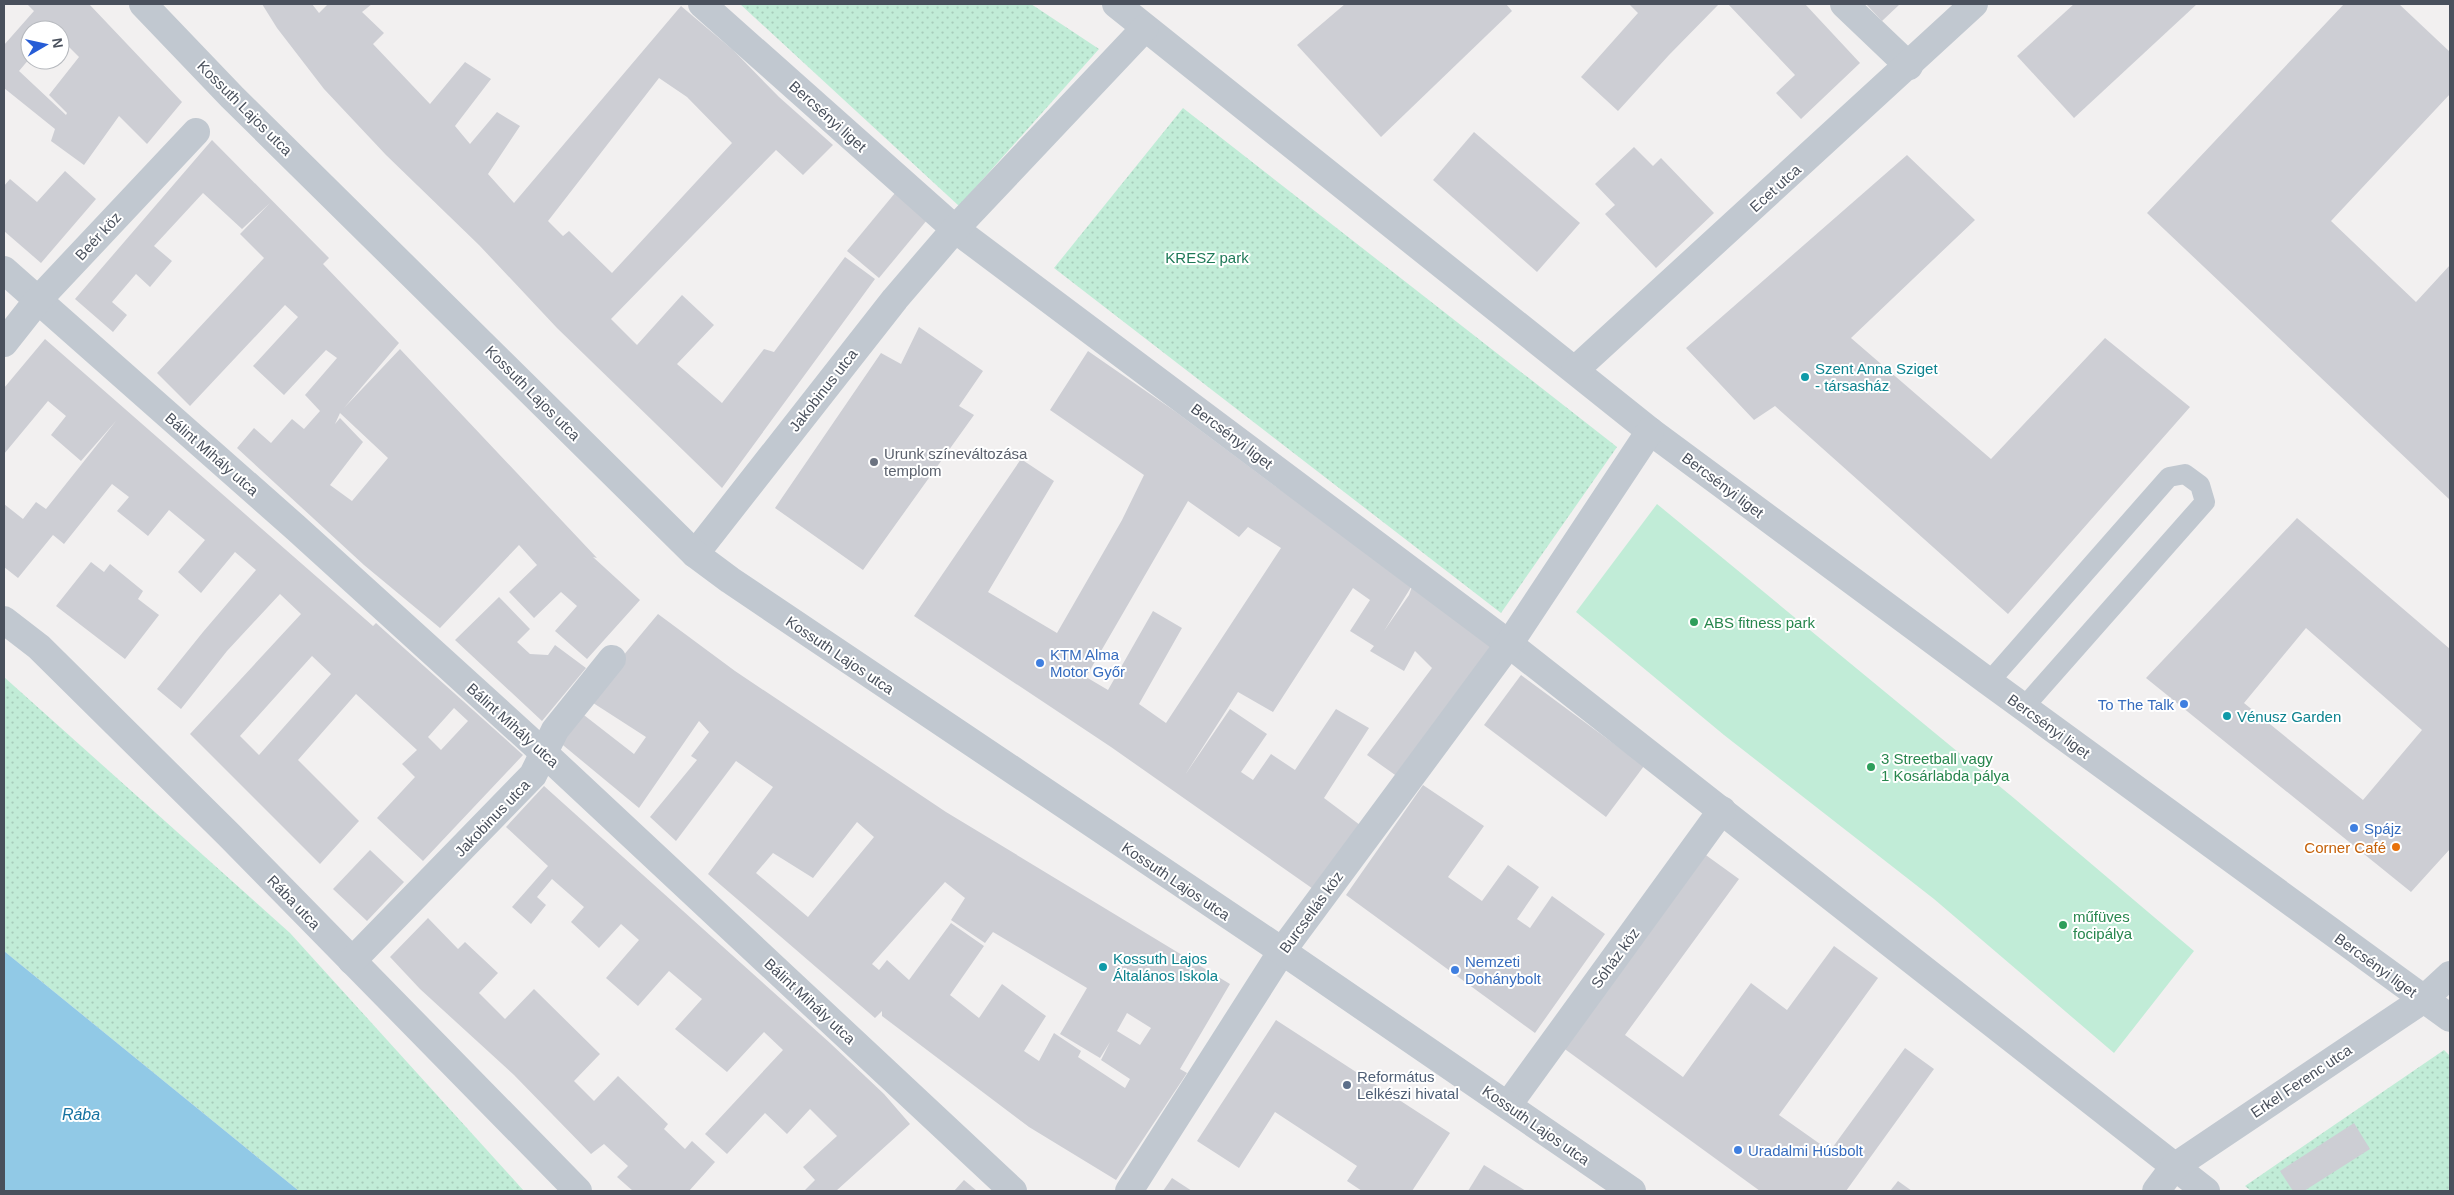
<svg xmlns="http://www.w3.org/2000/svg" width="2454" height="1195" font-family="Helvetica,sans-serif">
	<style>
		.green { fill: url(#green-dots) }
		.pitch { fill: #c1ecd7 }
		.water { fill: #91c9e6 }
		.building { fill: #cdced4; fill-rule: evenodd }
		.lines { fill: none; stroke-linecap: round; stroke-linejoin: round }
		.service { stroke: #c1c8d0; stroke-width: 20 }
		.minor { stroke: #c1c8d0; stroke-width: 28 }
		.tertiary { stroke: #c1c8d0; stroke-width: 28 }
		.culture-dot { fill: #0f9aa8; stroke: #fff; stroke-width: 2 }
		.worship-dot { fill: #6b7280; stroke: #fff; stroke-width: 2 }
		.leisure-dot { fill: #2e9e5b; stroke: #fff; stroke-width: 2 }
		.shop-dot { fill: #3f7fe0; stroke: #fff; stroke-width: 2 }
		.food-dot { fill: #e8710a; stroke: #fff; stroke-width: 2 }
		.service-dot { fill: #5c6f8a; stroke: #fff; stroke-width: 2 }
		.labels { text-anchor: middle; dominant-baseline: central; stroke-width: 4; stroke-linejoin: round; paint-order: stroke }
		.street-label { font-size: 15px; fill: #49505c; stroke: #fff }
		.park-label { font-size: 15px; fill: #1e7957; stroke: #fff }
		.culture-label { font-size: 15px; fill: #0d838f; stroke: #fff; text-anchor: start }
		.worship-label { font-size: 15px; fill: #5b616d; stroke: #fff; text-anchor: start }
		.leisure-label { font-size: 15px; fill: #27864d; stroke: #fff; text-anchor: start }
		.shop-label { font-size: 15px; fill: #366cbe; stroke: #fff; text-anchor: start }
		.food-label { font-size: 15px; fill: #c56008; stroke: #fff; text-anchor: end }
		.service-label { font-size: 15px; fill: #4e5e75; stroke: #fff; text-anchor: start }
		.water-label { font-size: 16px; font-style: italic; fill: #1672a1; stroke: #fff }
	</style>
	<defs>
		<pattern id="green-dots" width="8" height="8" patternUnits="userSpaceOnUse" patternTransform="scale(1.25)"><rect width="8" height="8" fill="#c1ecd7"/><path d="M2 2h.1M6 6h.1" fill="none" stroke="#a7ccbb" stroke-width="1.8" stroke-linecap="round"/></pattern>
	</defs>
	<rect width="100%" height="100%" fill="#f2f0f0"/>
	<g class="green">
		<polygon points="740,4 1031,4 1099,49 959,206"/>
		<polygon points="1183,108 1617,447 1501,613 1054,268"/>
		<polygon points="4,677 290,933 524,1191 299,1191 4,951"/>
		<polygon points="2444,1050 2450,1056 2450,1191 2251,1191 2245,1186"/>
	</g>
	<polygon class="pitch" points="1657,504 2015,799 2194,951 2114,1053 1934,899 1724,735 1576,612"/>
	<polygon class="water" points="4,951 299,1191 4,1191"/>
	<g class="building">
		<path d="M27 4H89L182 102 147 144 119 116 84 165 51 141 55 129 4 88V45L34 11ZM30 30H60V38L79 57 49 95 67 113 66 115 19 71 30 58Z"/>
		<path d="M262 4H312L319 13 328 4H372L362 12 384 33 373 44 430 104 465 62 491 79 455 126 470 144 497 112 520 126 488 174 514 203 681 6 733 50 779 97 833 145 803 175 776 150 611 319 637 345 682 295 714 325 677 364 722 403 764 349 774 352 845 257 875 279 722 488 557 328 479 245 386 155 324 89 277 28ZM659 78 687 97 732 143 612 273 569 231 563 236 548 221Z"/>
		<polygon points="1345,4 1506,4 1512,11 1381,137 1297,45"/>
		<polygon points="1629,4 1719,4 1669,55 1618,111 1581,77 1638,13"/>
		<polygon points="1728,4 1805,4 1860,63 1801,119 1776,93 1795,75"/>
		<polygon points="1866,4 1900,4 1882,21"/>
		<polygon points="2074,4 2197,4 2074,118 2017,56"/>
		<polygon points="2344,4 2399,4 2450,52 2450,94 2331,221 2416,302 2450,265 2450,500 2147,213"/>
		<polygon points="1474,132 1580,223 1537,272 1433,180"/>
		<path d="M212 140 329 258 323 264 399 343 344 408 400 349 597 558 593 557 640 600 587 659 555 631 577 606 561 592 534 618 509 592 537 565 519 545 440 628 364 565 237 448 254 428 271 443 292 419 304 429 320 411 305 395 337 358 326 350 284 395 253 366 298 317 285 305 190 406 157 373 264 258 240 234 270 203 242 229 203 193 154 246 172 261 150 287 136 274 112 302 127 315 113 332 75 299ZM340 413 388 458 352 501 330 485 363 442 340 418 335 424Z"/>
		<polygon points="1634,147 1653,166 1661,158 1714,213 1656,268 1605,214 1615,205 1595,184"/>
		<polygon points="1907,155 1975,220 1851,338 1991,459 2105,338 2190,407 2008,614 1775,406 1754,420 1686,348"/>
		<polygon points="65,171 96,199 41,263 4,231 4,186 10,179 37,202"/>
		<polygon points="895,193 927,220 879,278 847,251"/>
		<polygon points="919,327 983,371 959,406 974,415 863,570 775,508 881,353 901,364"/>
		<path d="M45 339 373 626 376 623 523 755 423 861 377 818 415 777 402 764 417 750 356 694 298 760 359 821 320 864 190 734 301 614 280 594 227 651 181 709 157 689 203 632 256 570 235 552 201 593 178 572 205 540 169 510 148 536 117 511 129 497 112 484 64 544 53 535 18 578 4 567V504L23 519 36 502 46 509 116 421 81 461 51 435 66 416 48 401 4 454V388ZM312 656 331 674 259 755 240 736ZM454 708 468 721 441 750 428 737Z"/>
		<path d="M1088 351 1176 412 1275 486 1356 542 1496 647 1398 777 1367 755 1432 668 1415 651 1404 671 1370 651 1374 646 1350 631 1370 600 1353 588 1273 712 1238 692 1185 775 1230 709 1267 734 1241 772 1253 780 1271 754 1295 770 1336 709 1369 728 1324 798 1360 825 1316 891 1111 747 914 616 1021 459 1054 481 988 592 1057 633 1122 520 1144 475 1050 410ZM1188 501 1239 537 1248 527 1281 548 1166 723 1139 704 1182 628 1153 611 1108 690 1086 677ZM1413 584 1409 595 1384 631Z"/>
		<path d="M2297 518 2450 649V849L2411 892 2146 678ZM2306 628 2422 730 2363 800 2244 703Z"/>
		<polygon points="91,562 104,572 110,564 143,591 138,599 159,615 125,659 56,606"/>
		<polygon points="499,597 530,629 517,642 530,654 548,655 555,645 586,668 542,721 455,640"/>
		<path d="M658 614 735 671 946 812 1230 984 1180 1069 1187 1073 1116 1180 1029 1127 882 1016V1011L875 1018 708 874 773 787 736 761 676 841 650 817 697 760 691 756 709 732 699 721 639 808 558 741 580 712 634 754 646 737 587 699ZM857 822 874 837 808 917 756 873 773 853 813 878ZM945 882 965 898 951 920 985 943 993 932 1087 988 1060 1034 1100 1058 1110 1042 1101 1060 1130 1079 1125 1088 1078 1057 1081 1051 1054 1033 1039 1061 1024 1051 1046 1016 1002 984 979 1018 950 995 984 946 951 923 909 980 887 960 879 970 872 964ZM1127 1013 1151 1028 1140 1045 1117 1031Z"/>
		<polygon points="1521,675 1644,766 1606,817 1484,725"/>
		<polygon points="1423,785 1484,826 1448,877 1482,901 1508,865 1539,887 1517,919 1530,928 1552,896 1605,934 1535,1033 1346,895"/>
		<polygon points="544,786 830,1043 884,1094 910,1124 836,1191 804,1191 815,1180 803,1167 837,1136 810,1109 787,1134 765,1113 727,1154 705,1134 783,1050 764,1032 727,1072 675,1029 702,999 669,971 638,1006 606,978 639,940 621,924 599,948 571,922 584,907 552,879 537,897 546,905 531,924 512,907 548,866 506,827"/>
		<polygon points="370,850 404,882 367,921 333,889"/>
		<polygon points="1703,853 1739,879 1625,1035 1683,1077 1751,983 1787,1010 1834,946 1878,978 1779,1115 1830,1151 1905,1048 1934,1069 1846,1191 1760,1191 1562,1047"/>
		<polygon points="428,918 458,949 465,942 498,973 479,993 505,1019 534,989 600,1054 574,1081 594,1101 618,1076 668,1124 664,1129 685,1149 692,1141 715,1162 689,1191 633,1191 617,1177 628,1166 604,1144 591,1154 514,1075 420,989 390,957"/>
		<polygon points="1276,1020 1450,1133 1412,1191 1362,1191 1347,1181 1357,1166 1275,1112 1239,1168 1197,1141"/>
		<polygon points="2354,1123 2370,1149 2304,1191 2293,1191 2280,1171"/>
		<polygon points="1484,1165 1526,1191 1468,1191"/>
		<polygon points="1172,1178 1192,1191 1163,1191"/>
		<polygon points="964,1180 977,1191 954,1191"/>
		<polygon points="1898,1181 1912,1191 1890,1191"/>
	</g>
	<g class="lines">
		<polyline class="service" points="1989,682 2169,477 2185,474 2200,485 2205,502 2024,707"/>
		<g class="minor">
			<polyline points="702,4 955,229 1509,644 2206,1191"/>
			<polyline points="1116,4 1650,431 1989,682 2450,1018"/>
			<polyline points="1844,4 1909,66"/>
			<polyline points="4,270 295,527 545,754 1013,1191"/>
			<polyline points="4,343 38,300 196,132"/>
			<polyline points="1575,370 1974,4"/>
			<polyline points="695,554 895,299 955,229 1145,28"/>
			<polyline points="4,620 39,647 229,835 578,1191"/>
			<polyline points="352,961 533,775 555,730 612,659"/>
			<polyline points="1508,1105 1722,810"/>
			<polyline points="1129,1191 1282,951 1509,644 1650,431"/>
		</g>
		<g class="tertiary">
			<polyline points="143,4 232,97 695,554 730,580 1282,951 1632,1191"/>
			<polyline points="2156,1191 2174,1167 2424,999 2450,975"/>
		</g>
	</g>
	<g class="culture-dot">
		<circle cx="1805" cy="377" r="5"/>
		<circle cx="2227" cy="716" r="5"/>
		<circle cx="1103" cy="967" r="5"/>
	</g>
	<circle class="worship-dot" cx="874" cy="462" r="5"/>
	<g class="leisure-dot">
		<circle cx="1694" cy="622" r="5"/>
		<circle cx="1871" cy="767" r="5"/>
		<circle cx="2063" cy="925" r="5"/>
	</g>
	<g class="shop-dot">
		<circle cx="1040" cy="663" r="5"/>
		<circle cx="2184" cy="704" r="5"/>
		<circle cx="2354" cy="828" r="5"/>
		<circle cx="1455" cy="970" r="5"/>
		<circle cx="1738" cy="1150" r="5"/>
	</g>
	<circle class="food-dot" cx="2396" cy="847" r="5"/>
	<circle class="service-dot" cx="1347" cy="1085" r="5"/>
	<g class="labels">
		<g class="street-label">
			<text transform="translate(245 108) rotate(45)">Kossuth Lajos utca</text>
			<text transform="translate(828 116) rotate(42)">Bercsényi liget</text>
			<text transform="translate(1775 188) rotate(-42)">Ecet utca</text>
			<text transform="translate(98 236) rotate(-47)">Beér köz</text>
			<text transform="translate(823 390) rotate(-52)">Jakobinus utca</text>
			<text transform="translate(533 393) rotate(45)">Kossuth Lajos utca</text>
			<text transform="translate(1232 436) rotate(37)">Bercsényi liget</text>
			<text transform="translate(212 454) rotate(41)">Bálint Mihály utca</text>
			<text transform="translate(1723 485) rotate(37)">Bercsényi liget</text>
			<text transform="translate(840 655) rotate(34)">Kossuth Lajos utca</text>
			<text transform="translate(513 725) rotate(42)">Bálint Mihály utca</text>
			<text transform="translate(2049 726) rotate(36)">Bercsényi liget</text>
			<text transform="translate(492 818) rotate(-46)">Jakobinus utca</text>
			<text transform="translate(1176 881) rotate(34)">Kossuth Lajos utca</text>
			<text transform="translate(294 902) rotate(46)">Rába utca</text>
			<text transform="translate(1311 912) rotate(-54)">Burcsellás köz</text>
			<text transform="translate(1615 958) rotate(-54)">Sóház köz</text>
			<text transform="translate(2376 965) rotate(36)">Bercsényi liget</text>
			<text transform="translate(810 1001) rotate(43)">Bálint Mihály utca</text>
			<text transform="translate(2301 1081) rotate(-34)">Erkel Ferenc utca</text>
			<text transform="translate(1536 1125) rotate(35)">Kossuth Lajos utca</text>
		</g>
		<g class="park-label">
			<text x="1207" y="257">KRESZ park</text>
		</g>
		<g class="culture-label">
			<text x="1815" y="368">Szent Anna Sziget<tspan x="1815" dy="17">- társasház</tspan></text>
			<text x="2237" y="716">Vénusz Garden</text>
			<text x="1113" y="958">Kossuth Lajos<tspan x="1113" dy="17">Általános Iskola</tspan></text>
		</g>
		<g class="worship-label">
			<text x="884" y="453">Urunk színeváltozása<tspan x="884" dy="17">templom</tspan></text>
		</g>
		<g class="leisure-label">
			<text x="1704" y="622">ABS fitness park</text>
			<text x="1881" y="758">3 Streetball vagy<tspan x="1881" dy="17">1 Kosárlabda pálya</tspan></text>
			<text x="2073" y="916">műfüves<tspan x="2073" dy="17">focipálya</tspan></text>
		</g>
		<g class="shop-label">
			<text x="1050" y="654">KTM Alma<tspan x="1050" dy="17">Motor Győr</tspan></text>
			<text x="2174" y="704" text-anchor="end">To The Talk</text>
			<text x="2364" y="828">Spájz</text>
			<text x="1465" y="961">Nemzeti<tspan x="1465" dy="17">Dohánybolt</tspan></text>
			<text x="1748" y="1150">Uradalmi Húsbolt</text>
		</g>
		<g class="food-label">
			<text x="2386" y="847">Corner Café</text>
		</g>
		<g class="service-label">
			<text x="1357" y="1076">Református<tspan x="1357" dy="17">Lelkészi hivatal</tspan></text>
		</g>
		<g class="water-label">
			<text x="81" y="1114">Rába</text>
		</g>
	</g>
	<rect width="2454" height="1195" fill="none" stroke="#49505c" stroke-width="10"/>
	<g transform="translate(45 45) rotate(81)"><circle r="24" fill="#ffffff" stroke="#b6b9be"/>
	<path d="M0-4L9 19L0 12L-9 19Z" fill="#265cd6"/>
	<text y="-8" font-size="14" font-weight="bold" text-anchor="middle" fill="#49505c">N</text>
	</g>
</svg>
